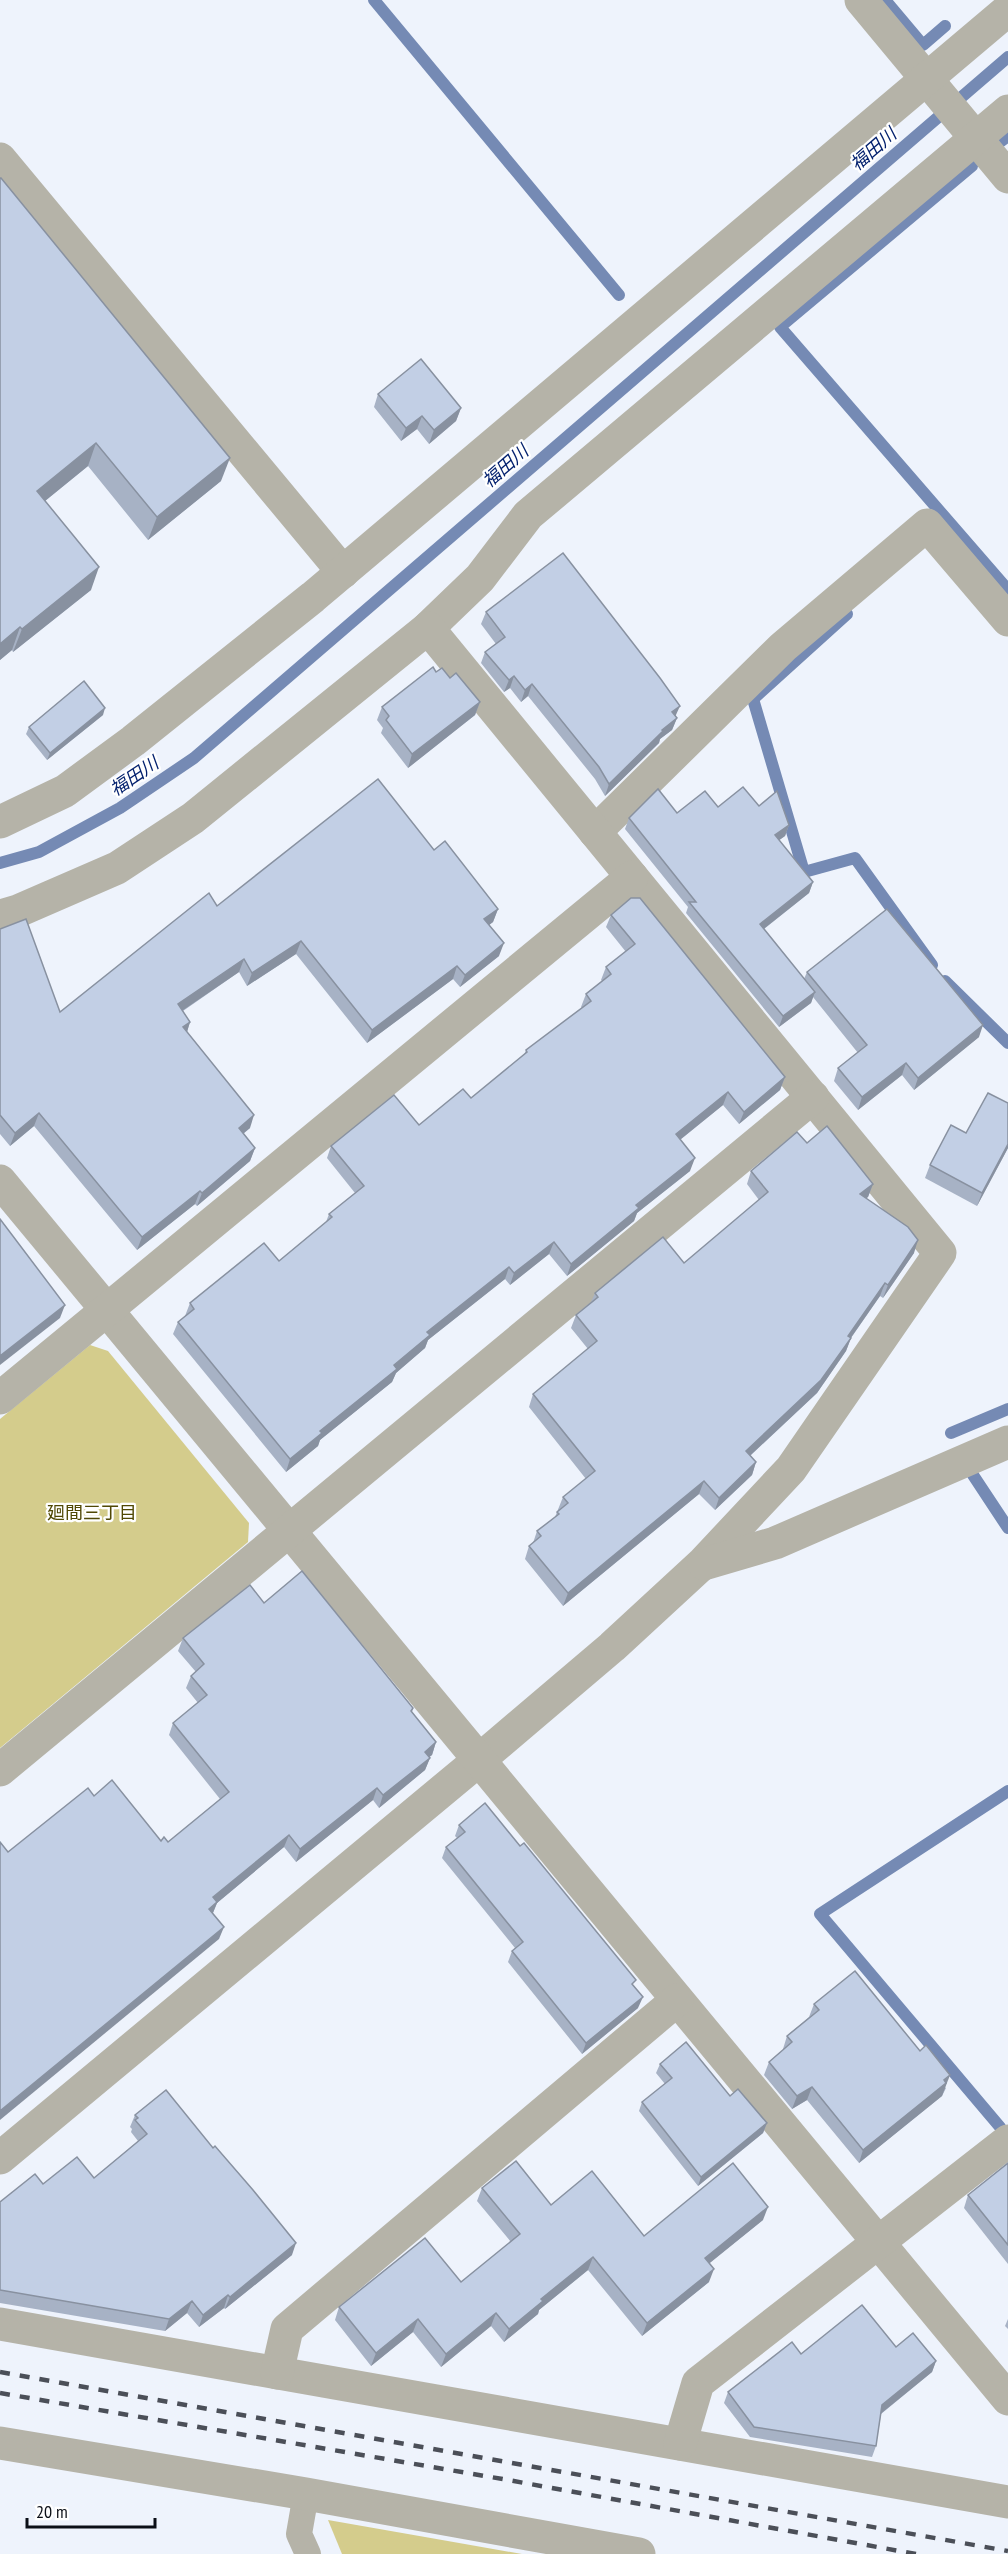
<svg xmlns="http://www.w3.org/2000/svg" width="1008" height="2554" font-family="'PT Sans Narrow','Noto Sans JP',sans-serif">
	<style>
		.green { fill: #d4cc8c }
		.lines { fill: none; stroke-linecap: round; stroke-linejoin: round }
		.stream { stroke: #758ab4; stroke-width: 12 }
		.lane { stroke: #b5b3a8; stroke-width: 26 }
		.street { stroke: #b5b3a8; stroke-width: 33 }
		.rail { stroke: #4b4f58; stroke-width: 4.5; stroke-dasharray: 10 10; stroke-linecap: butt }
		.wall { fill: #a7b2c5 }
		.shaded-wall { fill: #8891a0 }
		.building { fill: #c2cfe5; stroke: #8891a0; stroke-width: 1.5 }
		.labels { text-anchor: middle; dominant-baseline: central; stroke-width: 4.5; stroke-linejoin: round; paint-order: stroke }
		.water-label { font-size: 18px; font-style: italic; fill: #011f6d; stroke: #fff }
		.neighbourhood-label { font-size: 18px; fill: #504805; stroke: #fff }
	</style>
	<rect width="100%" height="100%" fill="#eef3fc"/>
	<g class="green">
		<polygon points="90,1345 108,1351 249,1523 248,1542 0,1748 0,1419"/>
		<polygon points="328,2520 522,2554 342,2554"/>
	</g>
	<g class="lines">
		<g class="stream">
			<polyline points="374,0 619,295"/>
			<polyline points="885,0 923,45 945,26"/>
			<polyline points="1000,142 1008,136"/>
			<polyline points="972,166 780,327 1008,590"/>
			<polyline points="847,614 753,699 804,872 855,858 932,965"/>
			<polyline points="0,863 39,852 120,808 194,758 1008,57"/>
			<polyline points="945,981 1008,1043"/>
			<polyline points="951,1433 1008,1409"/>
			<polyline points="973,1475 1008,1528"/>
			<polyline points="1000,2127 820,1914 1008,1791"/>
		</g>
		<polyline class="lane" points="306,2494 299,2534 308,2554"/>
		<g class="street">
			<polyline points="861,0 1008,177"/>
			<polyline points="0,159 343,572"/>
			<polyline points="428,628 480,578 528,515 1008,111"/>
			<polyline points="0,822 65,791 133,741 313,597 1008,10"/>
			<polyline points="595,832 783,647 927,525 1008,620"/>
			<polyline points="0,916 18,911 117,868 193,818 428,628 940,1253 791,1469 702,1564 612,1647 479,1760 0,2158"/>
			<polyline points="0,1181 1008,2399"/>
			<polyline points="0,1398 632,877"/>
			<polyline points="704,1564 775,1543 1008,1442"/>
			<polyline points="0,1770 813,1097"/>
			<polyline points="0,2324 1008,2502"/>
			<polyline points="277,2373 287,2329 677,2000"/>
			<polyline points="0,2443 306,2494 639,2554"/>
			<polyline points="680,2444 698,2383 1008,2141"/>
		</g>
		<g class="rail">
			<polyline points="0,2372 1008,2551"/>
			<polyline points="0,2393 508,2480 916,2554"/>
		</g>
	</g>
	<g class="wall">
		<polygon points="0,178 221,481 148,540 88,466 45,501 91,590 13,652 12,650 0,660"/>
		<polygon points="378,394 461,408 456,421 429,444 417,429 401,441 374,407"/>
		<polygon points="486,612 675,717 677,718 672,730 660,739 659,743 605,796 595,779 528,696 521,702 510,688 504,692 481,663 485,652 496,644 481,624"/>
		<polygon points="436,672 450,678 480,702 475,715 408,768 381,733 383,728 377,720 382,707"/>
		<polygon points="103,715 47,760 26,734 29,727"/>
		<polygon points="759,806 789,825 785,836 779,840 813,882 809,893 764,929 804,979 807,972 979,1037 914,1090 902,1075 858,1110 834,1081 838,1068 858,1053 813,997 811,1003 779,1027 686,913 688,907 625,829 629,818 677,813 718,807"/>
		<polygon points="434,850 498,909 493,922 489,925 499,956 460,987 453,979 367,1043 296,954 247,986 239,972 183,1011 190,1022 187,1032 250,1128 243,1134 255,1148 250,1161 197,1206 195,1204 137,1250 34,1126 10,1146 0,1134 0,929 60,1012 217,906"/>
		<polygon points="611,915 785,1077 780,1090 739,1124 723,1105 680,1140 690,1171 637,1213 634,1221 567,1276 549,1254 510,1285 505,1279 428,1340 425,1348 396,1373 392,1382 320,1440 318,1446 286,1472 173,1334 178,1322 185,1316 190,1303 279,1261 326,1222 329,1214 355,1193 327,1158 331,1146 419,1125 471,1098 524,1055 526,1050 582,1008 581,1007 586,994 602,981 601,980 606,967 626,952 606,927"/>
		<polygon points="966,1133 1008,1148 977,1206 925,1178 930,1165"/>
		<polygon points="807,1143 873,1184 868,1197 866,1198 914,1253 883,1298 880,1296 851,1338 846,1351 817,1393 750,1456 756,1462 752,1475 715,1510 699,1494 563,1606 525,1559 529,1546 533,1543 537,1531 555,1517 563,1497 586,1479 529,1407 533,1394 588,1349 571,1328 576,1315 591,1302 595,1293 684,1263 759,1200 747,1184 751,1171"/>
		<polygon points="264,1603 413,1708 412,1712 436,1742 432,1755 429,1757 430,1758 425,1770 379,1808 373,1800 296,1862 284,1847 217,1903 213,1913 219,1939 8,1852 94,1796 161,1841 168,1842 220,1799 169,1735 173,1723 198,1703 186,1688 191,1676 196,1672 178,1651 183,1638"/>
		<polygon points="459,1825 634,1986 638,2008 582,2054 508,1962 512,1951 515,1948 442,1858 446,1847 457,1838 455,1836"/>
		<polygon points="814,2004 946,2088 942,2096 859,2163 807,2100 792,2109 764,2075 769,2062 783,2050 783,2049 787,2036 809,2017"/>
		<polygon points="660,2064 767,2123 763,2133 698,2186 639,2111 642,2102 665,2084 656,2073"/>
		<polygon points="135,2115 292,2255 225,2309 224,2308 199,2327 187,2313 165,2331 0,2303 0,2202 43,2184 94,2178 138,2141 131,2132 132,2129 130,2127"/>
		<polygon points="1008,2163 1008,2264 964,2208 968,2195"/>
		<polygon points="482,2188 551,2205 644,2236 763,2220 709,2263 709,2282 642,2336 588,2270 539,2310 538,2314 504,2342 491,2326 441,2367 413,2332 371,2366 335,2320 339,2307 461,2282 511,2242 477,2201"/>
		<polygon points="1008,2319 1008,2329 1005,2326"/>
		<polygon points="896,2347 936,2361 932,2372 881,2414 876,2446 872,2457 750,2437 724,2403 728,2392 801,2354"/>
	</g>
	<g class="shaded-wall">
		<polygon points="461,408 456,421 429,444 434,430"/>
		<polygon points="422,416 417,429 401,441 406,428"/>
		<polygon points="96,443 88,466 29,514 37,491"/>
		<polygon points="230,458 221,481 148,540 157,517"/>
		<polygon points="99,567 91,590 13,652 22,629"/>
		<polygon points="20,627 12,650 0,660 0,644"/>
		<polygon points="514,676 510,688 504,692 509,680"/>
		<polygon points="532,684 528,696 521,702 525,690"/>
		<polygon points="480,702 475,715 408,768 412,754"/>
		<polygon points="680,706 675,717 672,712"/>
		<polygon points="105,708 103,715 47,760 50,753"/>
		<polygon points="677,718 672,730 660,739 659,743 605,796 609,784 662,730"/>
		<polygon points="789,825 785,836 771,846 775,835"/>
		<polygon points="813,882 809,893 756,935 760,924"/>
		<polygon points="498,909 493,922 480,932 484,919"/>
		<polygon points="301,941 296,954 247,986 252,973"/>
		<polygon points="504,943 499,956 460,987 465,975"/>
		<polygon points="244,959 239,972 173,1017 178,1004"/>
		<polygon points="457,966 453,979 367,1043 372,1030"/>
		<polygon points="815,992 811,1003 779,1027 783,1016"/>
		<polygon points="190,1022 186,1035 183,1027"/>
		<polygon points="983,1025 979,1037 914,1090 918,1078"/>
		<polygon points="906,1063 902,1075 858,1110 862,1097"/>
		<polygon points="785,1077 780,1090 739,1124 744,1112"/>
		<polygon points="728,1092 723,1105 671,1147 676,1134"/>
		<polygon points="39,1113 34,1126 10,1146 15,1133"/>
		<polygon points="254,1115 250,1128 234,1141 239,1128"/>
		<polygon points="1008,1144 1008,1148 977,1206 982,1193"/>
		<polygon points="255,1148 250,1161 197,1206 202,1193"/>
		<polygon points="695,1158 690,1171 637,1213 634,1221 567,1276 571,1264 636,1205"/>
		<polygon points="873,1184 868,1197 855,1207 860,1194"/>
		<polygon points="200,1191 195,1204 137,1250 142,1237"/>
		<polygon points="918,1240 914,1253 883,1298 888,1285"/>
		<polygon points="554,1242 549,1254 510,1285 514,1273"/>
		<polygon points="509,1267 505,1279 428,1340 425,1348 396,1373 392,1382 320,1440 318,1446 286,1472 290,1459 320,1431 394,1365 427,1332"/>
		<polygon points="885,1283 880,1296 843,1349 848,1336"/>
		<polygon points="65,1305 60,1318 0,1365 0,1356"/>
		<polygon points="851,1338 846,1351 817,1393 741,1464 746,1451"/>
		<polygon points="756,1462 752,1475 715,1510 719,1498"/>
		<polygon points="704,1481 699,1494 563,1606 568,1593"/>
		<polygon points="436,1742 432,1755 420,1764 425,1752"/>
		<polygon points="430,1758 425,1770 379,1808 383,1795"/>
		<polygon points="377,1788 373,1800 296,1862 300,1849"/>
		<polygon points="289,1835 284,1847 217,1903 212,1915 205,1921 213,1897"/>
		<polygon points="224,1927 219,1939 0,2120 0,2111"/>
		<polygon points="643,1997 638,2008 582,2054 586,2043"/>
		<polygon points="950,2075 942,2096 859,2163 863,2150"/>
		<polygon points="812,2087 807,2100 792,2109 797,2096"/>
		<polygon points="767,2123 763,2133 698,2186 701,2177"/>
		<polygon points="768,2207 763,2220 700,2271 705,2258"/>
		<polygon points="296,2243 292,2255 225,2309 230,2297"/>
		<polygon points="593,2257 588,2270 539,2310 538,2314 504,2342 509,2329 541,2299"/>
		<polygon points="714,2269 709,2282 642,2336 647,2323"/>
		<polygon points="228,2295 224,2308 199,2327 203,2315"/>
		<polygon points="192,2301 187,2313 165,2331 169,2319"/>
		<polygon points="496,2313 491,2326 441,2367 446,2354"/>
		<polygon points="418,2319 413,2332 371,2366 376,2353"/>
		<polygon points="936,2361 932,2372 878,2416 882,2405"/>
	</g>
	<g class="building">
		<polygon points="0,178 1,178 230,458 157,517 96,443 37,491 99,567 22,629 20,627 0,644"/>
		<polygon points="421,359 461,408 434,430 422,416 406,428 378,394"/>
		<polygon points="563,553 660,678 680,706 672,712 677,718 662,730 663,731 609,784 599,767 532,684 525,690 514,676 509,680 485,652 505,637 486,612"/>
		<polygon points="433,667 436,672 442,668 450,678 456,673 480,702 412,754 386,720 389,716 382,707"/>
		<polygon points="84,681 105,708 50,753 29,727"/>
		<polygon points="378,779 434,850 445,841 498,909 484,919 504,943 465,975 457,966 372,1030 301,941 252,973 244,959 178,1004 190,1022 183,1027 254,1115 239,1128 255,1148 202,1193 200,1191 142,1237 39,1113 15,1133 0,1115 0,929 26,919 60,1012 209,893 217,906"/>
		<polygon points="743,787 759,806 777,791 789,825 775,835 813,882 760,924 815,992 783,1016 689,902 696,902 629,818 658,789 677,813 705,791 718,807"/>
		<polygon points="631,898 640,898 785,1077 744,1112 728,1092 676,1134 695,1158 636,1205 639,1208 571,1264 554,1242 514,1273 509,1267 427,1332 430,1335 394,1365 397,1369 320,1431 322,1433 290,1459 178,1322 194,1309 190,1303 264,1243 279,1261 332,1217 329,1214 364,1186 331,1146 394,1095 419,1125 463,1089 471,1098 527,1052 526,1050 591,1001 586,994 611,974 606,967 635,944 611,915"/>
		<polygon points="887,909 983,1025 918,1078 906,1063 862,1097 838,1068 867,1045 807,972"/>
		<polygon points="988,1093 1008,1103 1008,1144 982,1193 930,1165 951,1125 966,1133"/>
		<polygon points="827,1126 873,1184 860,1194 908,1227 918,1240 888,1285 885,1283 848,1336 851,1338 821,1380 746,1451 756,1462 719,1498 704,1481 568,1593 529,1546 541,1536 537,1531 559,1514 557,1512 568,1503 563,1497 595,1471 533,1394 597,1341 576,1315 598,1297 595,1293 663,1237 684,1263 768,1192 751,1171 797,1132 807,1143"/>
		<polygon points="0,1219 65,1305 0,1356"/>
		<polygon points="302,1571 413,1708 411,1711 436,1742 425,1752 430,1758 383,1795 377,1788 300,1849 289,1835 213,1897 217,1902 209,1909 224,1927 0,2111 0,1842 8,1852 88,1788 94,1796 112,1780 161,1841 164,1837 168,1842 229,1792 173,1723 207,1695 191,1676 204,1664 183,1638 250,1585 264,1603"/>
		<polygon points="485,1803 520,1846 524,1843 636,1980 632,1984 643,1997 586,2043 512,1951 523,1942 446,1847 465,1832 459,1825"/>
		<polygon points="855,1971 920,2051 926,2045 950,2075 944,2080 946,2083 863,2150 812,2087 797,2096 769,2062 792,2042 787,2036 819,2010 814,2004"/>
		<polygon points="686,2042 730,2096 738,2089 767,2123 701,2177 642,2102 672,2078 660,2064"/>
		<polygon points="166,2090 213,2148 215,2146 253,2190 296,2243 230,2297 228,2295 203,2315 192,2301 169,2319 0,2290 0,2202 35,2174 43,2184 77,2157 94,2178 147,2134 135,2120 138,2118 135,2115"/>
		<polygon points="516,2161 551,2205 592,2171 644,2236 733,2163 768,2207 705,2258 714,2269 647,2323 593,2257 541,2299 543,2301 509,2329 496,2313 446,2354 418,2319 376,2353 339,2307 425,2238 461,2282 520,2234 482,2188"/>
		<polygon points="1008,2163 1008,2245 968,2195"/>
		<polygon points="862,2305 896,2347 913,2333 936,2361 882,2405 876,2446 754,2427 728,2392 792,2342 801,2354"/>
	</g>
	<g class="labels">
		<g class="water-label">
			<text transform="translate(873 149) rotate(-41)">福田川</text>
			<text transform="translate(505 466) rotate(-41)">福田川</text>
			<text transform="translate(134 776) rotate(-34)">福田川</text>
		</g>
		<g class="neighbourhood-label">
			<text x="92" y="1512">廻間三丁目</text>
		</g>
	</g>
	<path d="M27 2518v9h128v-9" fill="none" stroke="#0b0f17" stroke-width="3"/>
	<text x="36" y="2518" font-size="18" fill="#0b0f17" stroke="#ffffff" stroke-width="4.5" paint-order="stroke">20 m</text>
</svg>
